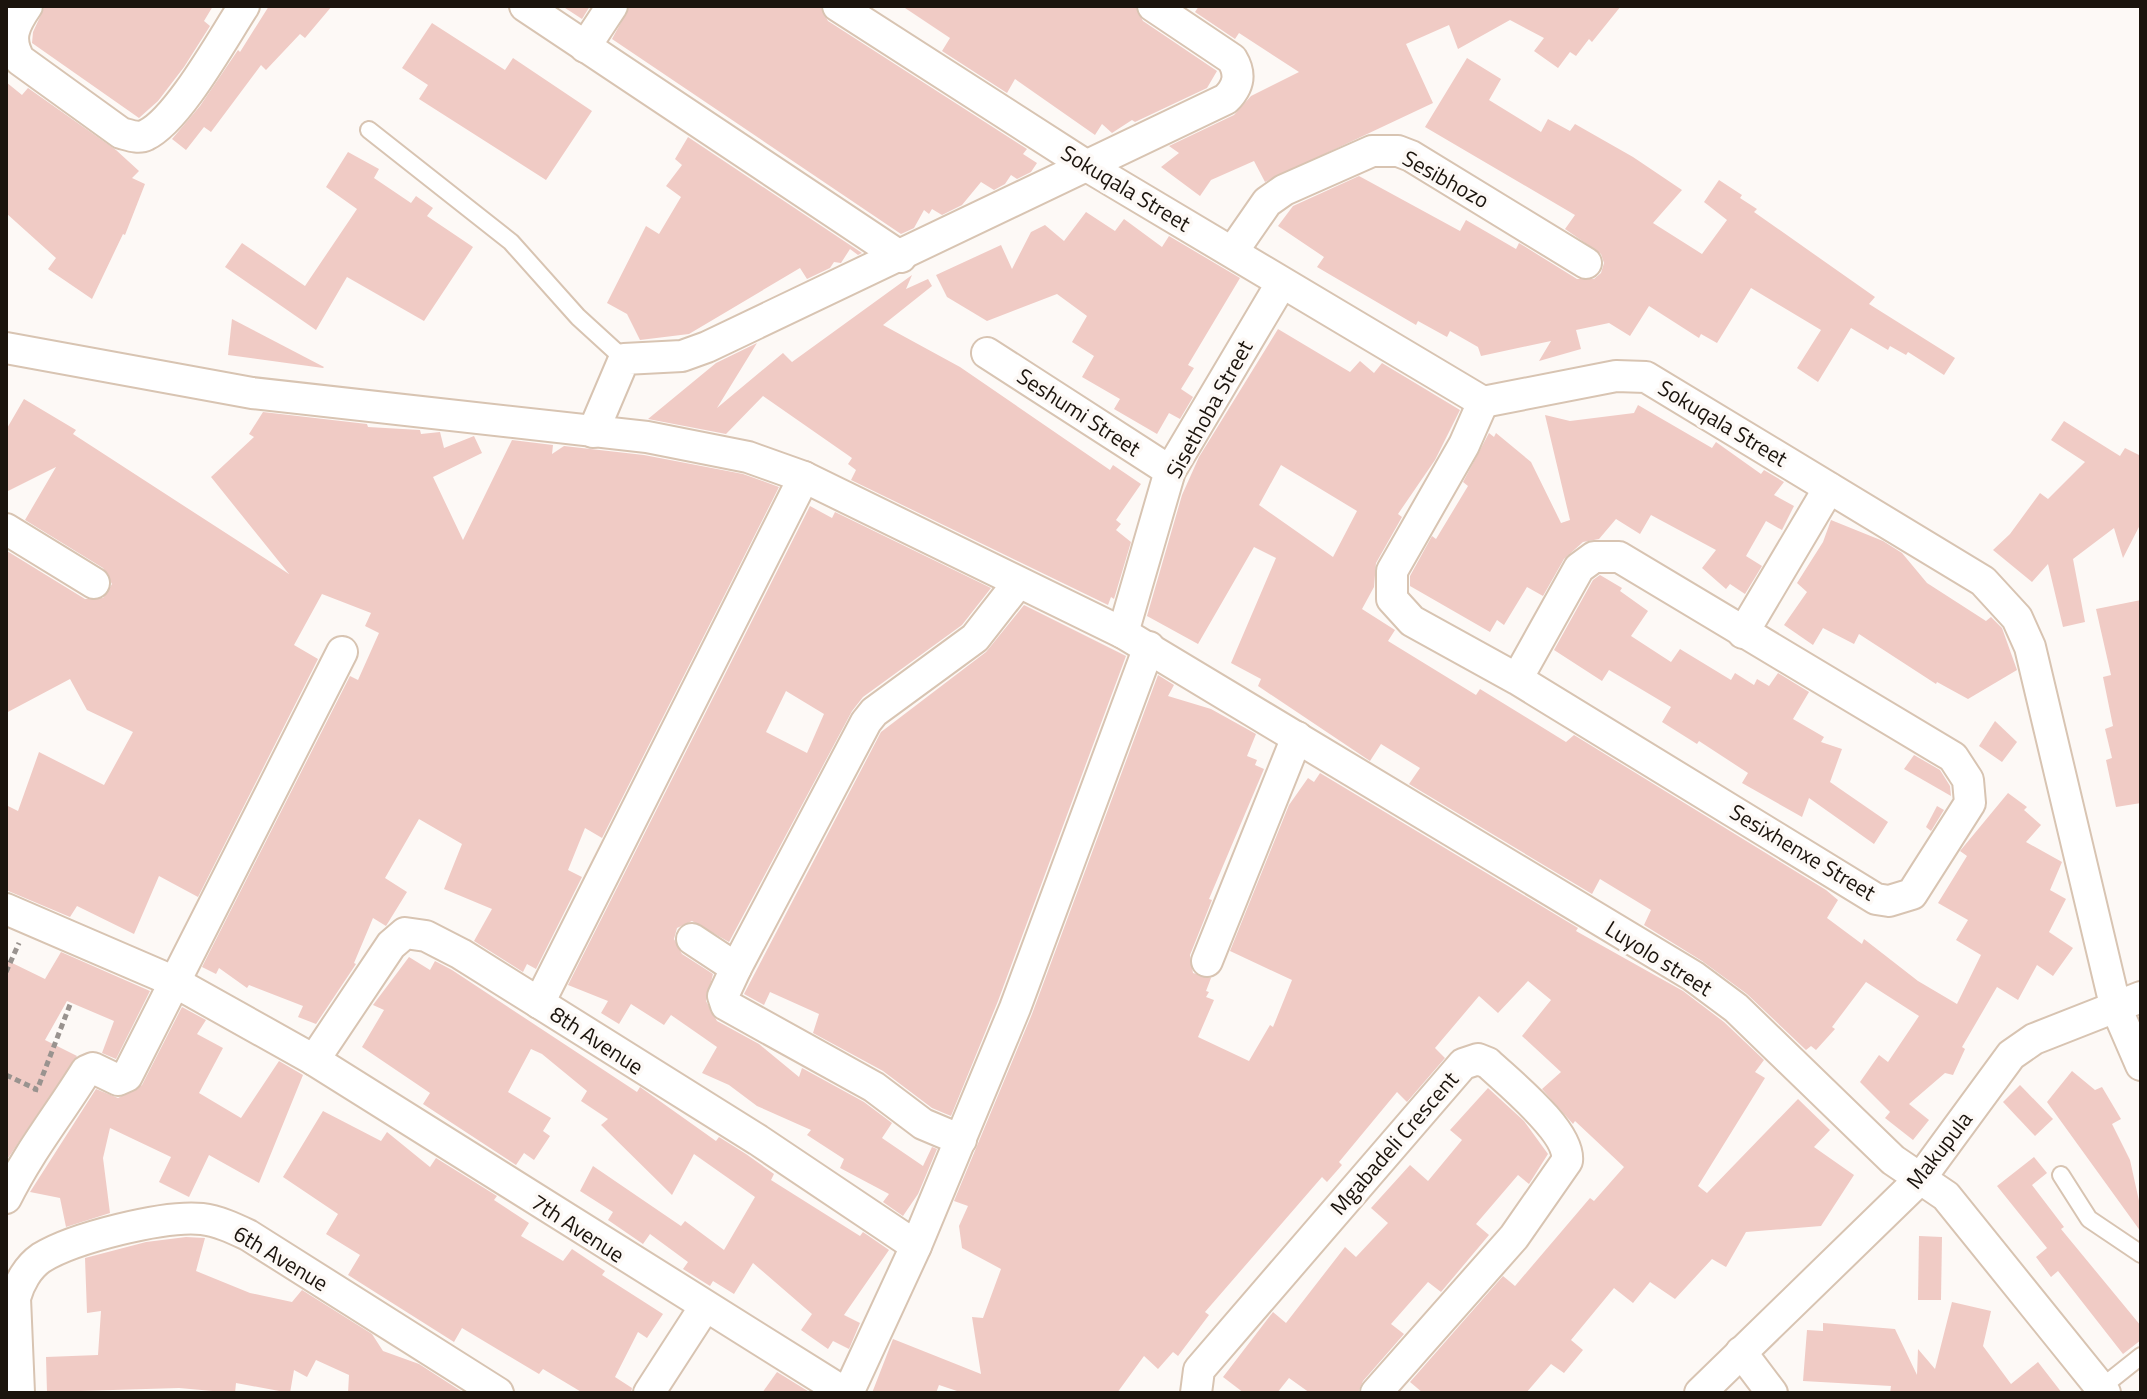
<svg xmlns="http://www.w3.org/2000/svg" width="2147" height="1399" font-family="'Titillium Web',sans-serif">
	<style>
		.building { fill: #f0cbc5; fill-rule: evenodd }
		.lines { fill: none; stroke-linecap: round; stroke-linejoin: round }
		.service-casing { stroke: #d8c4b2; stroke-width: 20 }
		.minor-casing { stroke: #d8c4b2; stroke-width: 34 }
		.path { stroke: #99938f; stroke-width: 5; stroke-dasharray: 6 4; stroke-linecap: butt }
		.service { stroke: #fff; stroke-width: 16 }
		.minor { stroke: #fff; stroke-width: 30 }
		.labels { text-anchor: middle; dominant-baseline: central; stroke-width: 7; stroke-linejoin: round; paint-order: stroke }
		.street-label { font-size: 22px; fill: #1b140d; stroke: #fdf9f6 }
	</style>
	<rect width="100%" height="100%" fill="#fdf9f6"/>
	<g class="building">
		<polygon points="45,6 213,6 204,21 210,26 184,67 158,101 139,118 32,43 33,32"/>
		<polygon points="269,6 332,6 305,38 300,34 266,70 261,65 211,132 204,127 186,150 172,139 200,106 238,50 240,52"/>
		<polygon points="562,6 590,6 582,19"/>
		<polygon points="630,6 820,6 828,21 1027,149 1023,154 1037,163 1031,172 1017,179 1011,175 1005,184 994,190 981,182 962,205 942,215 932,209 929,214 924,210 914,228 901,234 612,39"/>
		<polygon points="902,6 1135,6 1143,21 1217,71 1207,88 1135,122 1132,120 1112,133 1102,124 1095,135 1015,79 1007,93 942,51 950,38"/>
		<polygon points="1199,6 1621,6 1592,42 1589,39 1576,56 1570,52 1558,68 1534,51 1544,38 1510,20 1458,49 1449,25 1406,44 1433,103 1265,182 1254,161 1211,180 1200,196 1161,167 1179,153 1169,146 1234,115 1251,96 1299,72 1239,33 1235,39 1195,12"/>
		<polygon points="432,23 505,70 513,58 592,111 546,180 419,99 428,85 402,68"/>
		<polygon points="1467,58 1501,79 1489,100 1541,132 1548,119 1570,131 1575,124 1633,157 1682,190 1653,223 1702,254 1727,220 1704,202 1719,180 1742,195 1740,198 1757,209 1754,212 1875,297 1869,304 1955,358 1944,375 1908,352 1906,355 1890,346 1888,350 1851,328 1818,382 1797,368 1821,330 1751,288 1717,343 1701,334 1699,338 1649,306 1630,336 1609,323 1576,330 1581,349 1539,361 1551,341 1481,356 1478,347 1450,331 1447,337 1418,321 1416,325 1317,267 1324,257 1278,226 1293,206 1359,176 1460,231 1466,220 1516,249 1519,243 1577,279 1594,279 1601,273 1604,263 1601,254 1565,229 1575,215 1425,127"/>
		<polygon points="6,82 22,95 28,88 116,150 139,171 132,178 145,184 125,235 123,234 92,299 48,269 56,258 6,213"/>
		<polygon points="688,137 862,253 858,255 850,249 841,263 834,262 830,268 807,279 800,268 689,334 640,340 627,314 607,303 646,226 659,234 681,197 666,186 682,165 675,159"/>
		<polygon points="348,152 379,169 374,178 411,203 416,196 433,208 427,216 473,247 424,321 347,277 316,330 225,267 242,243 305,286 357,209 326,187"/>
		<polygon points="1086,212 1115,231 1124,219 1162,247 1169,236 1240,278 1188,365 1194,368 1181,389 1193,397 1180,419 1169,413 1157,434 1114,409 1120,399 1082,377 1094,356 1072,342 1087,316 1057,294 987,321 947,297 936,275 1001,245 1012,269 1031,232 1045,225 1064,241"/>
		<polygon points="912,275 906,289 928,279 932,286 883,325 960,367 1110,470 1113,465 1141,484 1116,520 1121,524 1116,530 1131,542 1114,599 1111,597 1108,605 851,480 856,470 848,464 852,458 763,396 726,434 648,419 716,363 757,343 717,408 783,353 792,362"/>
		<polygon points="232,319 324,367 323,368 228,355"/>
		<path d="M1278 329 1350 372 1360 361 1374 373 1382 363 1460 410 1435 460 1398 514 1402 517 1376 563 1374 587 1362 609 1395 630 1388 641 1476 695 1480 689 1566 742 1574 735 1826 890 1838 900 1827 918 1862 944 1864 939 1918 981 1957 1004 1981 955 1956 940 1968 920 1938 903 1967 856 1960 851 2008 793 2027 807 2024 810 2041 825 2026 842 2062 862 2050 890 2066 899 2049 932 2073 948 2053 976 2037 965 2018 1000 1997 987 1962 1047 1965 1049 1953 1075 1945 1073 1909 1104 1929 1120 1913 1140 1885 1118 1890 1112 1860 1082 1879 1055 1888 1062 1919 1016 1866 982 1832 1027 1835 1029 1816 1050 1811 1046 1806 1050 1747 994 1702 961 1644 925 1651 910 1600 879 1592 894 1409 784 1420 768 1381 744 1370 761 1258 686 1261 679 1231 663 1276 558 1254 547 1198 644 1147 616 1182 495 1199 457ZM1281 465 1357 511 1333 557 1259 505Z"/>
		<polygon points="24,399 76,430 73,434 289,574 211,477 254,437 249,434 263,412 367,424 368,427 420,430 421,434 440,432 444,448 474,436 482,453 433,477 463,540 512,440 553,445 552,454 564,446 644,455 743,474 779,487 602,838 585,828 568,870 582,877 536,969 527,964 523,972 474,941 492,909 444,889 462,844 419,819 385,878 407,892 386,926 373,918 354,963 356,964 316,1024 298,1017 303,1006 249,985 247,988 219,968 216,974 202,967 350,676 358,680 379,633 365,626 371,613 322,594 294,645 318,659 198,897 159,876 134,934 77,906 70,917 6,890 6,805 18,811 39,752 104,785 133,732 87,710 70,679 6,713 7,551 85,599 103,598 112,584 103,568 25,520 56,467 6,492 6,430"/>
		<polygon points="1638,405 1712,448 1716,442 1761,474 1764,470 1784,482 1774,495 1794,506 1782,530 1766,521 1746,556 1762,566 1745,594 1730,584 1726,589 1702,568 1716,550 1651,515 1640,534 1616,519 1599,539 1583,542 1564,559 1543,596 1527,587 1504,625 1497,620 1490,632 1410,586 1410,576 1432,536 1436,539 1468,486 1463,482 1489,433 1494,437 1496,433 1531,462 1561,523 1570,520 1545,415 1570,421 1634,413"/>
		<polygon points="2064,421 2120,456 2125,448 2141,456 2141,523 2123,558 2114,528 2073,559 2085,622 2063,627 2048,564 2032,582 1993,550 2010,534 2040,493 2048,499 2085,462 2051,440"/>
		<path d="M810 506 832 518 835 512 991 588 962 625 863 697 852 711 729 942 692 921 677 928 674 939 682 954 713 974 706 1001 717 1021 759 1044 799 1077 802 1068 864 1102 892 1123 882 1138 923 1166 932 1147 937 1149 918 1194 903 1216 883 1202 889 1194 840 1168 844 1159 807 1135 811 1130 757 1106 729 1085 702 1073 717 1047 671 1015 664 1025 631 1004 619 1024 601 1013 608 1001 568 985ZM786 691 824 714 807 753 766 732Z"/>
		<polygon points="1831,520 1883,541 1902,553 1927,583 1986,621 1991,617 2002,628 2017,670 1968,699 1937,682 1936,684 1859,634 1854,644 1823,628 1813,645 1784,625 1807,592 1797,583 1823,542"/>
		<polygon points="1600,575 1622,588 1620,591 1648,611 1631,636 1671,662 1680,649 1731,680 1735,673 1754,685 1757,679 1769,686 1778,673 1809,692 1793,719 1824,737 1821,742 1842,749 1830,782 1888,822 1874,844 1809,798 1802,817 1742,783 1748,773 1699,741 1697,744 1662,722 1671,707 1609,670 1602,681 1554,650 1593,580"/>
		<polygon points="2141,600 2141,803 2116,807 2106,760 2112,758 2105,729 2113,726 2103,677 2111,675 2096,609"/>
		<polygon points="1024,605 1126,656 998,1001 951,1116 932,1108 883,1071 813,1033 819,1014 770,992 764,1005 744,994 881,732 986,652"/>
		<polygon points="1158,675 1174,685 1168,696 1211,709 1256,734 1247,756 1257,760 1255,765 1264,769 1209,899 1212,900 1190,955 1193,973 1211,978 1206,991 1209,992 1206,997 1214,1000 1198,1037 1249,1061 1270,1025 1273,1027 1292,980 1230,951 1289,805 1308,778 1314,782 1320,773 1578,928 1576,931 1683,991 1724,1022 1764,1060 1755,1072 1765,1078 1698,1186 1707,1193 1798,1099 1830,1130 1814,1147 1854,1175 1821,1226 1746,1232 1726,1267 1712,1259 1675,1299 1650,1282 1633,1303 1614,1288 1571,1340 1583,1350 1564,1373 1551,1364 1526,1393 1423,1393 1410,1382 1503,1276 1515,1286 1590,1198 1594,1201 1624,1167 1575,1121 1573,1124 1542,1089 1561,1072 1522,1036 1551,1000 1528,981 1498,1013 1479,996 1435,1048 1445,1058 1407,1102 1397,1092 1339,1162 1342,1165 1327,1182 1322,1177 1205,1312 1209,1315 1178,1356 1173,1352 1158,1369 1144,1356 1117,1393 963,1393 939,1385 936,1393 872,1393 893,1339 981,1374 972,1317 983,1318 1001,1269 962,1248 959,1226 968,1206 954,1201 1032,1014"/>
		<polygon points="1995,721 2017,742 2002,762 1979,746"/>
		<polygon points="1914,755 1940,770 1950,786 1951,796 1904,769"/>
		<polygon points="1937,806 1944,810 1931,831 1926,827"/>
		<polygon points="61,952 150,991 116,1059 102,1053 114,1021 67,1001 45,1040 77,1056 6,1161 6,960 45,979"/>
		<polygon points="409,957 430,970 435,961 452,970 637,1092 640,1087 716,1141 719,1137 746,1154 774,1174 771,1180 860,1236 863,1232 889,1250 844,1315 860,1323 849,1349 833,1341 828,1349 801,1330 812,1314 753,1263 734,1294 713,1281 710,1286 683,1269 688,1262 650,1234 643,1244 608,1220 613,1212 580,1191 593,1166 681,1226 685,1221 724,1250 755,1197 694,1154 672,1195 601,1125 608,1119 581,1101 587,1091 542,1054 531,1049 508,1092 551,1118 543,1131 550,1136 534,1160 524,1153 516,1165 423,1104 430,1093 362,1047 384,1010 373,1005"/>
		<polygon points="182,1007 206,1020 197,1034 223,1048 199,1093 241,1118 279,1061 303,1075 259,1183 209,1155 189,1197 159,1182 171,1157 110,1128 103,1158 110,1213 66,1227 60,1198 30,1192 96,1089 118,1098 142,1085"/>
		<polygon points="2072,1071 2095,1090 2102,1087 2121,1119 2112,1124 2130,1160 2141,1210 2141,1232 2047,1102"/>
		<polygon points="2020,1085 2053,1119 2035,1136 2003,1102"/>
		<polygon points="1488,1088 1524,1121 1548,1154 1529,1184 1518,1175 1476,1224 1489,1235 1441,1292 1428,1282 1391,1324 1404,1334 1363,1381 1358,1393 1310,1393 1289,1378 1277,1393 1244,1393 1223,1377 1273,1312 1286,1323 1345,1247 1356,1257 1388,1223 1371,1208 1410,1165 1428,1181 1462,1140 1450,1130"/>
		<polygon points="323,1111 381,1141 387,1132 430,1167 436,1158 497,1196 494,1200 529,1223 521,1236 563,1261 572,1249 605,1271 602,1275 663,1314 647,1338 638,1332 615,1377 632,1388 631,1393 583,1393 543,1369 539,1374 462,1328 454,1342 348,1275 360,1255 326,1234 338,1214 283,1177"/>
		<polygon points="2034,1157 2047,1173 2032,1185 2064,1227 2061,1229 2141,1326 2141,1340 2123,1354 2058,1271 2051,1277 2036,1257 2047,1248 1997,1186"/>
		<polygon points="1919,1236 1942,1237 1941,1300 1918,1300"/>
		<polygon points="186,1237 205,1238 196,1271 250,1293 292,1302 302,1290 372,1334 383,1351 419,1364 464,1393 348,1393 349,1375 316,1360 307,1377 294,1370 290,1393 236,1383 235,1393 179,1388 47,1392 46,1357 98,1355 101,1311 87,1313 85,1258 146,1242"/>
		<polygon points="1952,1302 1991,1311 1983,1346 2011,1384 2038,1362 2062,1393 1890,1393 1891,1386 1803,1381 1807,1330 1823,1331 1823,1323 1895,1329 1917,1375 1918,1349 1935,1369"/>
		<polygon points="777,1372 811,1393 762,1393"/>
	</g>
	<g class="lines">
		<defs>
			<g id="service">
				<polyline points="369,130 511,242 578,317 624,359"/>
				<polyline points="2061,1175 2089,1219 2141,1254"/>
				<polyline points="2102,1387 2141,1356"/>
			</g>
			<g id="minor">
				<path d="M27 6C14 25 7 39 20 60L121 133C129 135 138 139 146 135 178 120 223 38 244 6"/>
				<polyline points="525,6 901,257"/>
				<polyline points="838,6 1087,166 1483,402 1616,376 1646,377 1983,581 2017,618 2030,647 2115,1005 2141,1065"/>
				<polyline points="585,47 612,6"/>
				<polyline points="1233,251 1267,202 1284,190 1372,151 1398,151 1411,156 1586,263"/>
				<polyline points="6,348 252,393 647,437 748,457 804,477 1123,633 1693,976 1736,1008 1893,1160 1946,1196 2105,1393"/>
				<polyline points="987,353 1170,471"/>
				<polyline points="1483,402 1464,445 1392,571 1392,599 1412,621 1517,679 1876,899 1889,901 1912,894 1970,803 1968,780 1953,757 1619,557 1594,557 1579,568 1517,679"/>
				<path d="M593 432 624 359 682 356 707 347 1226 99C1239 86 1241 74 1232 59L1153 6"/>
				<polyline points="6,529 94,583"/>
				<polyline points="1123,633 1170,471 1281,284"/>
				<polyline points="1743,633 1829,488"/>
				<polyline points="6,909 173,981 314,1060 845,1393"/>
				<polyline points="692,939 736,968 723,996 726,1005 874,1087 923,1124 961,1140"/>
				<polyline points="1207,961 1297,737"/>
				<polyline points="736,968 866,722 874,712 975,638 1018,583"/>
				<polyline points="539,1003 804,477"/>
				<polyline points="314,1060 391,945 405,933 426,936 461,954 758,1140 916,1246"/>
				<path d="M6 1198C30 1150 58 1116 86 1071L93 1068 118 1080 127 1076 342 652"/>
				<polyline points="1741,1352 1772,1393"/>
				<path d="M19 1393 15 1298C19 1283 28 1267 41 1258 73 1238 164 1215 202 1219 218 1221 233 1228 248 1235L498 1393"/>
				<polyline points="649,1393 704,1308"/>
				<polyline points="848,1393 916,1246 1015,1008 1149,647"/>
				<path d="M1196 1393 1199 1370 1463 1064 1478 1059 1488 1063C1509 1083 1571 1132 1567 1161L1514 1237 1376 1393"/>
				<polyline points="1700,1393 1920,1179 2011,1055 2034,1039 2141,997"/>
			</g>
		</defs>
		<use href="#service" class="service-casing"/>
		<use href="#minor" class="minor-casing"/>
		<g class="path">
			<polyline points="6,972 19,943"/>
			<polyline points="6,1075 36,1089 35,1093"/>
			<polyline points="39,1085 71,1002"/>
		</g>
		<use href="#service" class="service"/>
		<use href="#minor" class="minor"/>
	</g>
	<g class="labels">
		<g class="street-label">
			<text transform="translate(1446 179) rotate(29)">Sesibhozo</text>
			<text transform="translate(1126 188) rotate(31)">Sokuqala Street</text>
			<text transform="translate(1209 409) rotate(-61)">Sisethoba Street</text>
			<text transform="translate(1079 412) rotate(33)">Seshumi Street</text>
			<text transform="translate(1723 423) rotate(31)">Sokuqala Street</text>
			<text transform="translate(1803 852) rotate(31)">Sesixhenxe Street</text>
			<text transform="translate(1659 958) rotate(32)">Luyolo street</text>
			<text transform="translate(597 1040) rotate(33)">8th Avenue</text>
			<text transform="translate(1394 1143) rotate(-49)">Mgabadeli Crescent</text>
			<text transform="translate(1939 1150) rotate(-52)">Makupula</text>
			<text transform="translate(578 1228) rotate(33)">7th Avenue</text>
			<text transform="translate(281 1258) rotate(31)">6th Avenue</text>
		</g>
	</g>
	<rect width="2147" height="1399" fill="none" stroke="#1b140d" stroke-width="16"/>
</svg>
